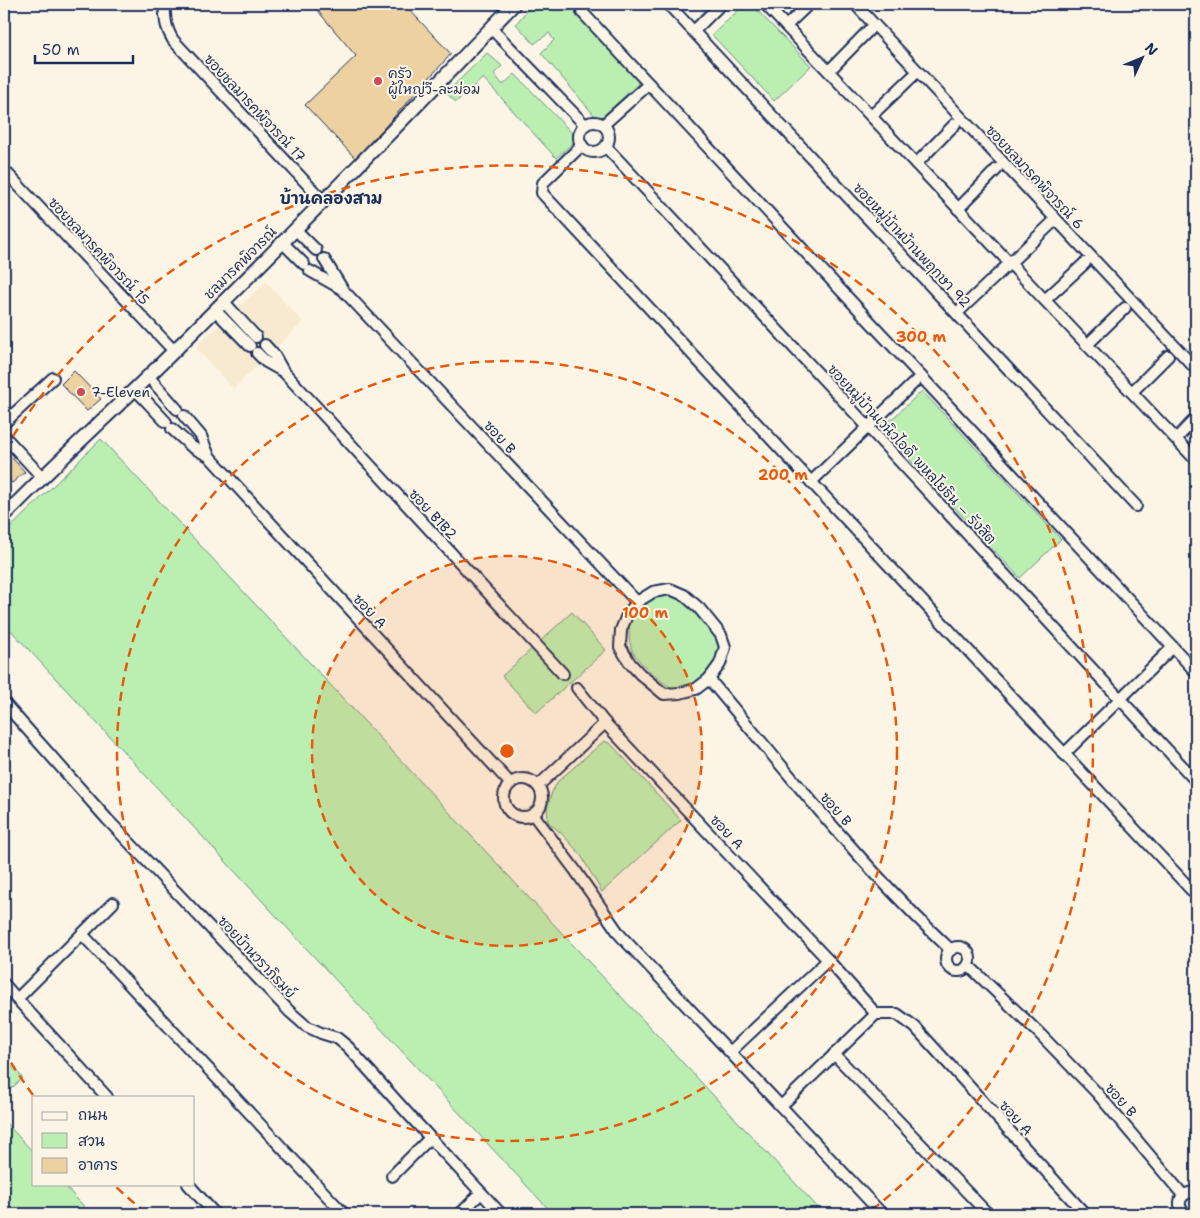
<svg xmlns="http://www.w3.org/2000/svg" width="1200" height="1218" font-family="'Shantell Sans','Playpen Sans Thai',sans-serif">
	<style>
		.built { fill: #f8ead1 }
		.green { fill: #baefb1; stroke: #6a8f88 }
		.building { fill: #edd1a1; stroke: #1b2f5e }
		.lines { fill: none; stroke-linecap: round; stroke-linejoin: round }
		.minor-casing { stroke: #1b2f5e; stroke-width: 14 }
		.tertiary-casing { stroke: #1b2f5e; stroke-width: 16 }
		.minor { stroke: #fcf5e5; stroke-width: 10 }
		.tertiary { stroke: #fcf5e5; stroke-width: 12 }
		.ring { fill: none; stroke: #e8590c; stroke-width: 2.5; stroke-dasharray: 9 6 }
		.poi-dot { fill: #d1495b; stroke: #fcf5e5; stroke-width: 2 }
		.labels { text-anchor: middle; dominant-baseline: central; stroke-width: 4; stroke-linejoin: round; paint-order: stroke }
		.poi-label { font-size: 14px; fill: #1b2f5e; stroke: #fcf5e5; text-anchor: start }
		.street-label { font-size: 14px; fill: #1b2f5e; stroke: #fcf5e5 }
		.quarter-label { font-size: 16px; font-weight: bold; fill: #1b2f5e; stroke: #fcf5e5 }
		.centre { fill: #e8590c; stroke: #fcf5e5; stroke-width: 2.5 }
		.ring-label { font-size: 15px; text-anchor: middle; font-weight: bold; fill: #e8590c; stroke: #fcf5e5; stroke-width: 4; stroke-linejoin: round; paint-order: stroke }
	</style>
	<rect width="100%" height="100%" fill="#fcf5e5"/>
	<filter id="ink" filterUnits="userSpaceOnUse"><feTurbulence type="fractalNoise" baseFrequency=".02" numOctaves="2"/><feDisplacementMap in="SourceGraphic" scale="10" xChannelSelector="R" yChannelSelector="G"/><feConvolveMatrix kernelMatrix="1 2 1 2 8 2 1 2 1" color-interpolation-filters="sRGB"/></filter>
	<g filter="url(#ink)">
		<polygon class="built" points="266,282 303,322 233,389 195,347"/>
		<g class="green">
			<polygon points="532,4 585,4 575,13 637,77 638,84 601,118 594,115 541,53 554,40 549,33 534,44 516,24"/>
			<polygon points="745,4 751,4 811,66 774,101 712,35"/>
			<polygon points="487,53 502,66 494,74 503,85 515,74 574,135 574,142 556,158 483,78 456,102 446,93"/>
			<polygon points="922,391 1061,539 1020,578 881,429"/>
			<polygon points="101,439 824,1214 553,1214 4,623 4,534"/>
			<path d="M671 592C687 604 725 635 718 656 712 676 695 692 673 688 664 686 635 659 632 650 628 639 628 627 632 617 635 608 640 601 649 598 656 595 664 594 671 592Z"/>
			<polygon points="572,612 606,650 536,713 502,676"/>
			<polygon points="604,741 611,744 681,820 602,892 580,854 562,834 548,822 547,808 552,792 558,781"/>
			<polygon points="4,1058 23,1078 4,1095"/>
			<polygon points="4,1121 34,1153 34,1184 63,1184 91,1214 7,1214 4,1211"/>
		</g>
		<g class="building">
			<polygon points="312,4 404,4 451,54 383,129 355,158 305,105 356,56"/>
			<polygon points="74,371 101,399 87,411 61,384"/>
			<polygon points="4,449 25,472 12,483 4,474"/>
		</g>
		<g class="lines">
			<defs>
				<g id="minor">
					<path d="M164 4C166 19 164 25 173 40L323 201"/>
					<polyline points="668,4 1136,506"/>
					<polyline points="765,4 1192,456"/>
					<polyline points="855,4 1196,369"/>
					<polyline points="582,12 1196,672"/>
					<polyline points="786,26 809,4"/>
					<polyline points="491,28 585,125"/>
					<polyline points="694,31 721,4"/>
					<polyline points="829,71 869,30"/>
					<polyline points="871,116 913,76"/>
					<circle cx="594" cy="137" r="15"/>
					<polyline points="603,125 649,84"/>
					<polyline points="582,145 543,183 542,193 1196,895"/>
					<polyline points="606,147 868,427 1196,781"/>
					<polyline points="916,164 955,124"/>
					<polyline points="4,170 174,351"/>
					<polyline points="958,209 997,169"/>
					<polyline points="295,229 316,250"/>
					<polyline points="282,242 304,264"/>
					<polyline points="324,259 343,290 637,602"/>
					<polyline points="310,271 340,288"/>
					<polyline points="1045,300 1085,263"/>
					<polyline points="223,301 256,337"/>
					<polyline points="215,310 250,346"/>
					<polyline points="957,313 1052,223"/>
					<polyline points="265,345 274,355 283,371 563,674"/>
					<polyline points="1087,345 1125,308"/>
					<polyline points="257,353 266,362 282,371"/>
					<polyline points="148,376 177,409"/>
					<polyline points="135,389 166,422"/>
					<polyline points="1132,392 1168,356"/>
					<polyline points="184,416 201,436 209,456 510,783"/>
					<polyline points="4,423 53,378"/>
					<polyline points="172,429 192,447 209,456"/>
					<polyline points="4,436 42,477"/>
					<polyline points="1176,439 1196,418"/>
					<polyline points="811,482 921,376"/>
					<polygon points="670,589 684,595 699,608 721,635 725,647 720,664 709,679 696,689 680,693 664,694 640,674 630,663 620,647 621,630 627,615 637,602 653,592"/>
					<path d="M709 679C787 772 862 867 951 950"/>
					<polyline points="577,688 605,723 828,960 876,1014 897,1014 915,1027 1085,1214"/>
					<polyline points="4,703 107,819 290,1012 306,1026 321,1033 337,1038 348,1047 410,1116 501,1214"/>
					<polyline points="1064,754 1173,647"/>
					<circle cx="523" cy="798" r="19"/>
					<polyline points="538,786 605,723"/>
					<polyline points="533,814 575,870 620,935 882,1214"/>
					<polyline points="82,934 344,1214"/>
					<circle cx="958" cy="959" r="12"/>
					<polyline points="968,965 1038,1032 1097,1093 1183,1195"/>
					<polyline points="4,984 17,999 113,903"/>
					<polyline points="17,999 107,1097"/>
					<polyline points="730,1052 828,960"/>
					<polyline points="834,1054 988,1214"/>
					<polyline points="781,1106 876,1014"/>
					<polyline points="392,1176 430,1138"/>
					<polyline points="188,1184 215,1214"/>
					<polyline points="460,1214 481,1193"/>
					<path d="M1186 1214C1174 1205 1181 1190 1196 1193"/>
				</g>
				<path id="tertiary" d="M4 516C59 459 119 406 175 350 290 236 403 121 514 4"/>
			</defs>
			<use href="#minor" class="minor-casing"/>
			<use href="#tertiary" class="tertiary-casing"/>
			<use href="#minor" class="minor"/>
			<use href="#tertiary" class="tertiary"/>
		</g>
	</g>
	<circle cx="507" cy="751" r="195" fill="#e8590c" fill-opacity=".12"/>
	<g class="ring">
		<circle cx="507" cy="751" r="195"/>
		<circle cx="507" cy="751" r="390"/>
		<path d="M146 1213A586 586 0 0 1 115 1186M33 1095A586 586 0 0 1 5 1053M5 449A586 586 0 1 1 868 1213"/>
	</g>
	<g class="poi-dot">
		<circle cx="378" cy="81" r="5"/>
		<circle cx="81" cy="392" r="5"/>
	</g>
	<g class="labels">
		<g class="poi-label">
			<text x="388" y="73">ครัว<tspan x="388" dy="16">ผู้ใหญ่วี-ละม่อม</tspan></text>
			<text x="91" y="392">7-Eleven</text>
		</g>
		<g class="street-label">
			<text transform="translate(255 108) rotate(47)">ซอยชลมารคพิจารณ์ 17</text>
			<text transform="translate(1035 177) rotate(47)">ซอยชลมารคพิจารณ์ 6</text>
			<text transform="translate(912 245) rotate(47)">ซอยหมู่บ้านบ้านพฤกษา 92</text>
			<text transform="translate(99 251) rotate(47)">ซอยชลมารคพิจารณ์ 15</text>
			<text transform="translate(240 263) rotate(-45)">ชลมารคพิจารณ์</text>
			<text transform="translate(500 437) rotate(47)">ซอย B</text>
			<text transform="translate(912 454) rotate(47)">ซอยหมู่บ้านเวนิวไอดี พหลโยธิน – รังสิต</text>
			<text transform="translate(433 514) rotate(47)">ซอย B1B2</text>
			<text transform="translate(370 611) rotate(47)">ซอย A</text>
			<text transform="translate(836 809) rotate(49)">ซอย B</text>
			<text transform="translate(727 832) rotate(47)">ซอย A</text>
			<text transform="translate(257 957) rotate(47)">ซอยบ้านวราภิรมย์</text>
			<text transform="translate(1121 1100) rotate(49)">ซอย B</text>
			<text transform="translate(1016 1118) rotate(48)">ซอย A</text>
		</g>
		<g class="quarter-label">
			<text x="331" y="198">บ้านคลองสาม</text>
		</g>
	</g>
	<circle cx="507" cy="751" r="8" class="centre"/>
	<g class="ring-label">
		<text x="921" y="342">300 m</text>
		<text x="783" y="480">200 m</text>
		<text x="645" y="618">100 m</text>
	</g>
	<rect width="1200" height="1218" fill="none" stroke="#fcf5e5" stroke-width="20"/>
	<rect x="10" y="10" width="1180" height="1198" fill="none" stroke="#1b2f5e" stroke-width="2" filter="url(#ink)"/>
	<rect x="32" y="1096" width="162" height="90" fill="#fcf5e5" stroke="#a2a6af"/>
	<rect x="42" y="1112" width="25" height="8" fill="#fcf5e5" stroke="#a2a6af"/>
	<text x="78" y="1120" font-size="15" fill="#1b2f5e">ถนน</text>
	<rect x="42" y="1133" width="25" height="15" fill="#baefb1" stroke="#a2a6af"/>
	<text x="78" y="1146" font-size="15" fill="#1b2f5e">สวน</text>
	<rect x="42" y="1158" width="25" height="15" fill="#edd1a1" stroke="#a2a6af"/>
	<text x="78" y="1170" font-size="15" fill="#1b2f5e">อาคาร</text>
	<g transform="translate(1142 58) rotate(46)" stroke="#fcf5e5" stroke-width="4" paint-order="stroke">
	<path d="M0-4L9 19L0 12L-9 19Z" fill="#1b2f5e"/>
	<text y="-8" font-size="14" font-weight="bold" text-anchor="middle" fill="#1b2f5e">N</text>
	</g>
	<path d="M35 55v8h98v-8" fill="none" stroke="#1b2f5e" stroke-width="2.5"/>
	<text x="42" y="55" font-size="15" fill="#1b2f5e" stroke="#fcf5e5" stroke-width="4" paint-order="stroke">50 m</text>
</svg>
